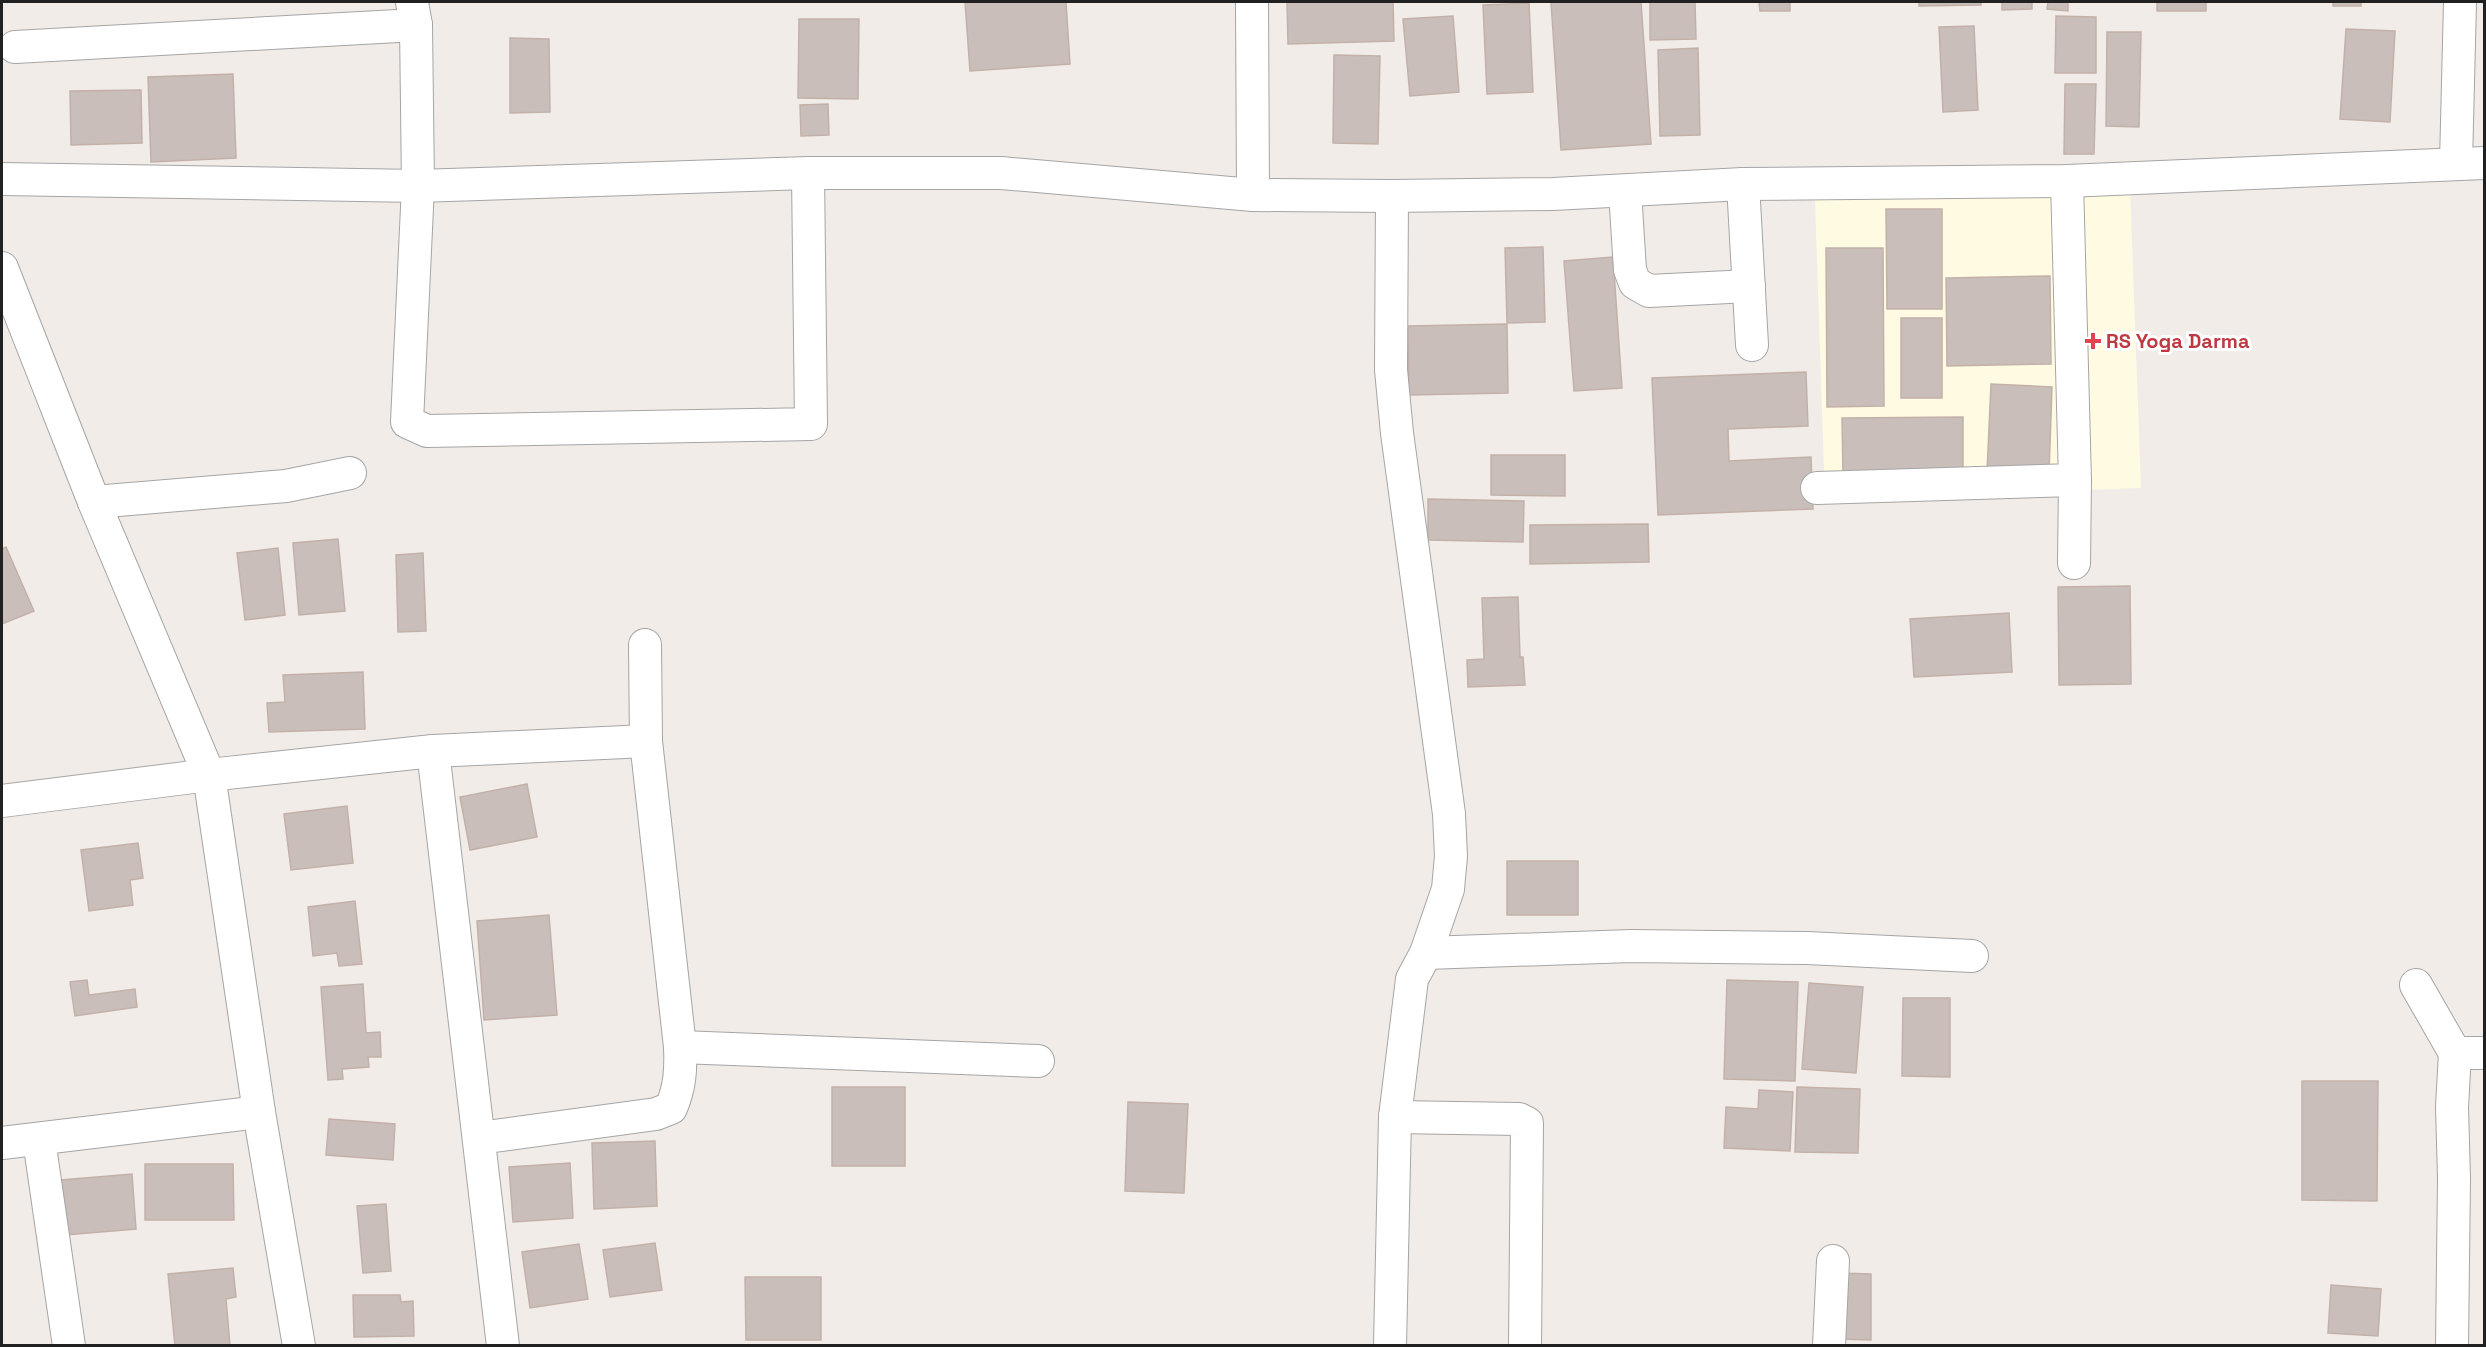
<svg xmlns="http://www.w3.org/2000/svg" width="2486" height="1347" font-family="'Space Grotesk',sans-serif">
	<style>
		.education { fill: #fffbe2; fill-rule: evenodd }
		.building { fill: #c9beba; stroke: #c3b1a9; stroke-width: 1.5 }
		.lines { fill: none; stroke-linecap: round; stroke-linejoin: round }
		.minor-casing { stroke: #a5a5a5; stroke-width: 34 }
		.minor { stroke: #fff; stroke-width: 32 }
		.health-dot { fill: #e0444e; stroke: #fff; stroke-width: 2 }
		.labels { text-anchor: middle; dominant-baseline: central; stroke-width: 6; stroke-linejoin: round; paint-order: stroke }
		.health-label { font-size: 20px; font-weight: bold; fill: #be3a42; stroke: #fff; text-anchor: start }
	</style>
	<rect width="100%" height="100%" fill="#f1ece7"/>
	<path class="education" d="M2130 188 2141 488 1825 499 1815 200ZM1887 209H1942L1941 309H1887ZM1827 248H1883L1884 405 1828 407ZM2049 276 2051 364 1947 366 1946 278ZM1901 318H1942V398H1901ZM1991 385 2052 388 2049 474 1987 472ZM1963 417V472L1843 474 1842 418Z"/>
	<g class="building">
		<polygon points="965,2 1066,2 1070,64 970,71"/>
		<polygon points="1287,2 1393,2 1394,41 1288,44"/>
		<polygon points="1551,2 1641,2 1651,144 1561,150"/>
		<polygon points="1650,2 1695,2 1696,39 1650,40"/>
		<polygon points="1759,2 1790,2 1790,11 1760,11"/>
		<polygon points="1919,2 1981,2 1981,5 1919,6"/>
		<polygon points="2002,2 2032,2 2032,9 2002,10"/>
		<polygon points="2048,2 2068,2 2068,11 2047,9"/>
		<rect x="2157" y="2" width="49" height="9"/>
		<rect x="2333" y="2" width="28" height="4"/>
		<polygon points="1529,3 1533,92 1487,94 1483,5"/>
		<polygon points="1453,16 1459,92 1410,96 1403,19"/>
		<polygon points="2056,16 2096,17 2096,73 2055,73"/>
		<polygon points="799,19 859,19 858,99 798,98"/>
		<polygon points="1974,26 1978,110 1943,112 1939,27"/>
		<polygon points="2346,29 2395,31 2390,122 2340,119"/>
		<polygon points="2107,32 2141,32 2139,127 2106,126"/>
		<polygon points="510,38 549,39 550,112 510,113"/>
		<polygon points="1698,48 1700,135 1660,136 1658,50"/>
		<polygon points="1334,55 1380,56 1378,144 1333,143"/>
		<polygon points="233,74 236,158 151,162 148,77"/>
		<polygon points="2065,84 2096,84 2094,154 2064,154"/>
		<polygon points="141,90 142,143 71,145 70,91"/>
		<polygon points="828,104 829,135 801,136 800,105"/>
		<polygon points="1886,209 1942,209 1942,309 1887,309"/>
		<polygon points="1543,247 1545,322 1507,323 1505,248"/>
		<polygon points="1826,248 1883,248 1884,406 1827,407"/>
		<polygon points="1613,257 1622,388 1574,391 1564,261"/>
		<polygon points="2050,276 2051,364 1947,366 1946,278"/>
		<rect x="1901" y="318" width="41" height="80"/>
		<polygon points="1507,324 1508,393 1409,395 1408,326"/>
		<polygon points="1806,372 1808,426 1728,429 1729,461 1811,457 1813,509 1658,515 1652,378"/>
		<polygon points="1991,384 2052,387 2049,474 1987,472"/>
		<polygon points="1963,417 1963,473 1843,474 1842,418"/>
		<polygon points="1491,455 1565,455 1565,496 1491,495"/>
		<polygon points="1428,499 1524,501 1523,542 1428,540"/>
		<polygon points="1648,524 1649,562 1530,564 1530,525"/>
		<polygon points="338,539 345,611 299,615 293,543"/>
		<polygon points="6,547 34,611 2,624 2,549"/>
		<polygon points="278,548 285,615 245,620 237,553"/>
		<polygon points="423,553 426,631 398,632 396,555"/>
		<polygon points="2130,586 2131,684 2059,685 2058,587"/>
		<polygon points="1518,597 1520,657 1523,657 1525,685 1468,687 1467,660 1484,659 1482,598"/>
		<polygon points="2009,613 2012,672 1914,677 1910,619"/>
		<polygon points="363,672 365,729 269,732 267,703 285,702 283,675"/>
		<polygon points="527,784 537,837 470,850 460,797"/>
		<polygon points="347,806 353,863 291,870 284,814"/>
		<polygon points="138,843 143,878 130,880 133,905 89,911 81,850"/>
		<rect x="1507" y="861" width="71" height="54"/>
		<polygon points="355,901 362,964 339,966 337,953 313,956 308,907"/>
		<polygon points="549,915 557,1015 484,1020 477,921"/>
		<polygon points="87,980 89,995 135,989 137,1007 75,1016 70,982"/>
		<polygon points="1727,980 1798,982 1795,1081 1724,1079"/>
		<polygon points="1809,983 1863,987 1856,1073 1802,1069"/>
		<polygon points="363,984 366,1033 380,1032 381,1057 368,1057 369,1067 342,1069 343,1079 328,1080 321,987"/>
		<polygon points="1903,998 1950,998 1950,1077 1902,1076"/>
		<polygon points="2302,1081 2378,1081 2377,1201 2302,1200"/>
		<rect x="832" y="1087" width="73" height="79"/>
		<polygon points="1797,1087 1860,1089 1858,1153 1795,1152"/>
		<polygon points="1759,1090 1793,1092 1790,1151 1724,1148 1726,1107 1758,1109"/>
		<polygon points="1128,1102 1188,1104 1184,1193 1125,1191"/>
		<polygon points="329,1119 395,1124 393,1160 326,1155"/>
		<polygon points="655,1141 657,1206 594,1209 592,1143"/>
		<polygon points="570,1163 573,1218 513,1222 509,1167"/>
		<polygon points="145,1164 233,1164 234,1220 145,1220"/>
		<polygon points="132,1174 136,1229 65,1235 61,1180"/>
		<polygon points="386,1204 391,1271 363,1273 357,1206"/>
		<polygon points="655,1243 662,1290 610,1297 603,1250"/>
		<polygon points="579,1244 588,1299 530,1308 522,1252"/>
		<polygon points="233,1268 236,1297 226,1299 230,1346 175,1346 168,1274"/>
		<polygon points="1839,1273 1871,1274 1871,1340 1838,1339"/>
		<polygon points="745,1277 821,1277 821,1340 746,1340"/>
		<polygon points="2331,1285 2381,1289 2378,1336 2328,1333"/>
		<polygon points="353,1295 400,1295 401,1302 413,1301 414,1336 354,1337"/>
	</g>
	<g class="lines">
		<defs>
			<g id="minor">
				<polyline points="412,2 416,25 418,186 407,422 427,431 811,424 808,173"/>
				<polyline points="1252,2 1253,195"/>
				<polyline points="15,47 416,25"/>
				<polyline points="2456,163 2460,2"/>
				<polyline points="2,179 418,186 808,173 1001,173 1253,195 1392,196 1553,194 1743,184 2067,181 2484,163"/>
				<polyline points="2067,181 2075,480 2074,563"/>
				<polyline points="1743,184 1752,345"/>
				<polyline points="1625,191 1630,270 1635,283 1649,291 1749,286"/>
				<polyline points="2,268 94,502 209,775 259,1112 299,1346"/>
				<polyline points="1817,488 2075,480"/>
				<polyline points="94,502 286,486 350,473"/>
				<polyline points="433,751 503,1346"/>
				<polyline points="2,801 209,775 433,751 646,741"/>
				<polyline points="1426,953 1631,946 1807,948 1972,956"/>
				<polyline points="2416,985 2455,1053"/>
				<polyline points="680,1047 1038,1061"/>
				<polyline points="1395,1117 1519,1119 1527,1123 1525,1346"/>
				<path d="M479 1138 656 1114 671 1108C680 1087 681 1070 680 1047L646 741 645 645"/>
				<polyline points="39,1140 69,1346"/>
				<polyline points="2,1143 259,1112"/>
				<polyline points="1390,1346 1395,1117 1412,979 1426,953 1448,889 1451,856 1449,814 1397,433 1391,370 1392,196"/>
				<polyline points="1829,1346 1833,1261"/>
				<polyline points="2452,1346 2454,1178 2452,1107 2455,1053 2484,1053"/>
			</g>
		</defs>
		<use href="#minor" class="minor-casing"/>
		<use href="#minor" class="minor"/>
	</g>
	<path class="health-dot" d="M2090 332h6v6h6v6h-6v6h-6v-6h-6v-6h6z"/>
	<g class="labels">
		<g class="health-label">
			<text x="2106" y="341">RS Yoga Darma</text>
		</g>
	</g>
	<rect width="2486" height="1347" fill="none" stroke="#212121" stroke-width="6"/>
</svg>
